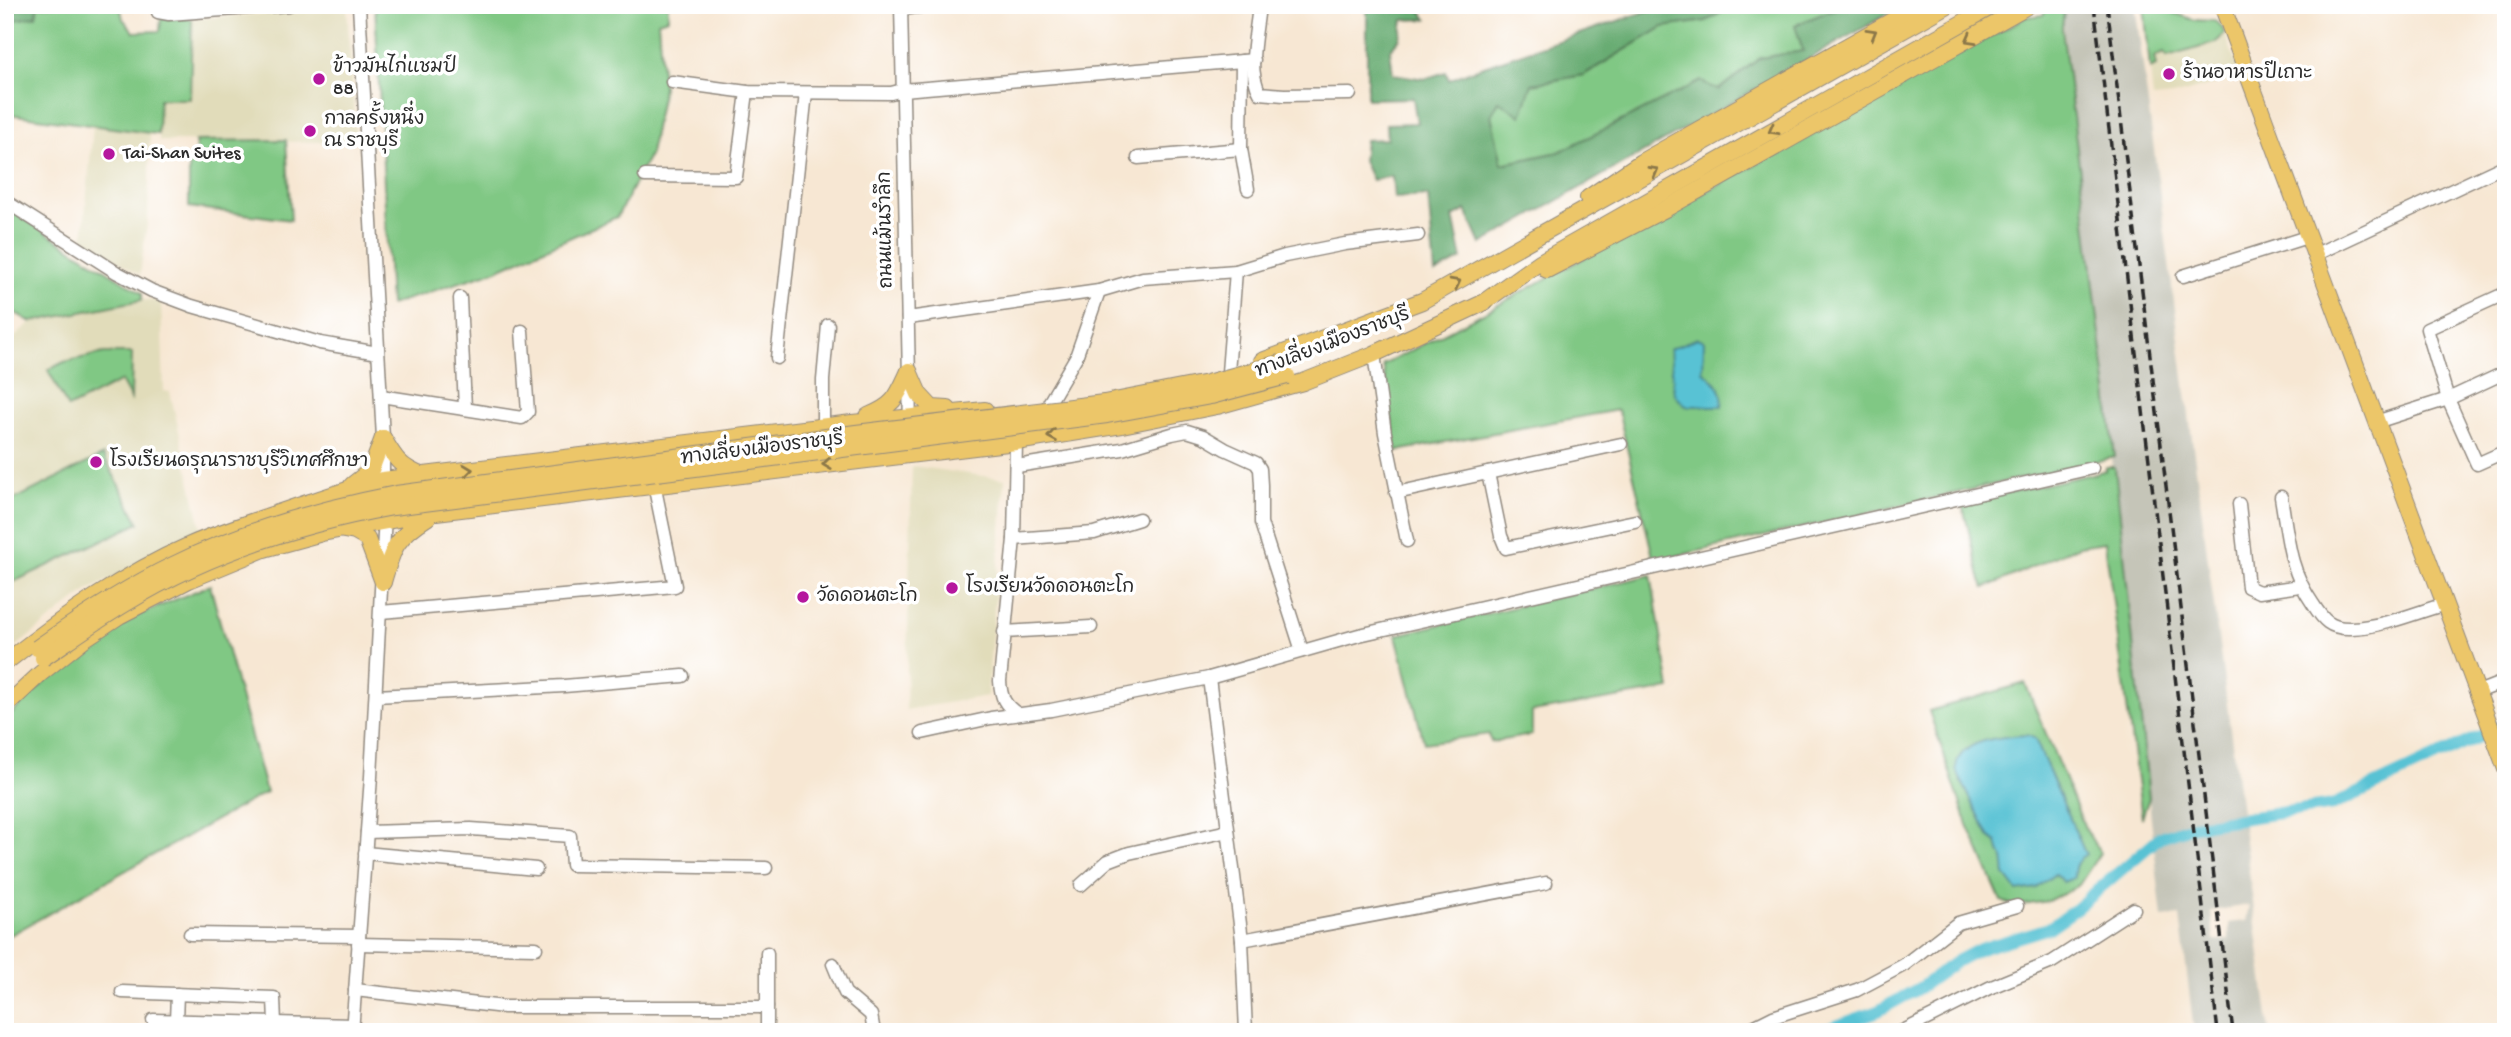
<svg xmlns="http://www.w3.org/2000/svg" width="2511" height="1037" font-family="'Gochi Hand','Playpen Sans Thai',sans-serif">
	<style>
		.built { fill: #e1dcba }
		.industrial { fill: #c5c5b8; fill-rule: evenodd }
		.green { fill: #80c884; stroke: #567a58; stroke-width: 2 }
		.forest { fill: #68ac72; stroke: #4a6c4e; stroke-width: 2 }
		.water { fill: #59c2d4; stroke: #427680; stroke-width: 2 }
		.lines { fill: none; stroke-linecap: round; stroke-linejoin: round }
		.canal { stroke: #59c2d4; stroke-width: 12 }
		.minor-casing { stroke: #91897f; stroke-width: 15 }
		.major-casing { stroke: #91897f; stroke-width: 18 }
		.minor { stroke: #fff; stroke-width: 12 }
		.major { stroke: #ecc669; stroke-width: 16 }
		.rail { stroke: #2b2b2b; stroke-width: 3.5; stroke-dasharray: 10 5; stroke-linecap: butt }
		.major-bridge-casing { stroke: #91897f; stroke-width: 18; stroke-linecap: butt }
		.major-bridge { stroke: #ecc669; stroke-width: 16 }
		.oneway { stroke: #8c784a }
		.poi-dot { fill: #b5179e; stroke: #fff; stroke-width: 2.5 }
		.labels { text-anchor: middle; dominant-baseline: central; stroke-width: 7; stroke-linejoin: round; paint-order: stroke }
		.poi-label { font-size: 19px; fill: #2b2b2b; stroke: #fff; text-anchor: start }
		.street-label { font-size: 19px; fill: #2b2b2b; stroke: #fff }
	</style>
	<rect width="100%" height="100%" fill="#fff"/>
	<filter id="ink" filterUnits="userSpaceOnUse"><feTurbulence type="fractalNoise" baseFrequency=".0143" numOctaves="2"/><feDisplacementMap in="SourceGraphic" scale="14" xChannelSelector="R" yChannelSelector="G"/><feConvolveMatrix kernelMatrix="1 2 1 2 8 2 1 2 1" color-interpolation-filters="sRGB"/></filter>
	<filter id="wash" filterUnits="userSpaceOnUse"><feTurbulence type="fractalNoise" baseFrequency=".00686" numOctaves="4" result="noise"/><feDisplacementMap in="SourceGraphic" scale="28" xChannelSelector="R" yChannelSelector="G"/><feGaussianBlur stdDeviation="1.57" result="paint"/><feColorMatrix in="noise" values="0 0 0 0 0 0 0 0 0 0 0 0 0 0 0 0 0 1.4 0 .05"/><feComposite in="paint" operator="in"/></filter>
	<g filter="url(#wash)">
		<rect width="100%" height="100%" fill="#f7e7d3"/>
		<g class="built">
			<polygon points="347,8 356,142 159,141 159,99 190,99 192,19"/>
			<polygon points="2225,34 2241,77 2173,96 2153,98 2150,69 2156,66 2153,57 2215,43"/>
			<polygon points="93,126 150,133 148,217 140,275 83,239"/>
			<polygon points="142,300 161,301 164,391 170,392 202,532 87,591 5,655 5,346 31,322"/>
			<polygon points="912,466 1005,479 987,696 906,710"/>
		</g>
		<path class="industrial" d="M2061 5H2135L2270 1032H2194L2180 916 2162 918ZM2249 905 2246 921 2229 923V939L2214 941 2211 911Z"/>
		<g class="green">
			<polygon points="56,5 120,5 123,19 134,32 160,31 161,18 192,19 190,99 159,99 158,134 8,114 5,124 5,22 35,16 38,6"/>
			<polygon points="375,5 668,5 668,18 658,21 663,87 650,154 617,217 494,271 390,305"/>
			<polygon points="1735,5 1844,5 1795,25 1804,51 1760,58 1718,90 1621,122 1559,152 1502,164 1491,115 1499,101 1532,84 1584,75 1663,27 1706,21"/>
			<polygon points="2048,5 2065,5 2062,27 2115,457 1654,561 1618,410 1397,451 1383,365 1487,311 2026,17 2043,15"/>
			<path d="M2144 5H2166L2168 11C2176 13 2183 16 2191 19 2207 24 2217 13 2225 34L2215 43 2167 57 2164 53 2154 57 2156 66 2150 69Z"/>
			<polygon points="286,140 291,220 189,207 189,160 197,157 195,141"/>
			<polygon points="5,207 142,293 142,300 31,322 5,307"/>
			<polygon points="104,353 132,353 131,399 121,381 68,408 48,370 64,362"/>
			<polygon points="103,455 139,523 5,586 5,504"/>
			<polygon points="2106,467 2115,467 2149,798 2142,818 2105,542 2079,546 1985,588 1981,581 1962,503 2096,473 2106,470"/>
			<polygon points="1651,575 1670,689 1532,712 1532,735 1491,742 1489,734 1424,743 1396,635"/>
			<polygon points="210,585 266,792 5,938 5,720 54,673 136,616"/>
			<polygon points="2025,683 2085,828 2100,853 2079,885 2048,901 2017,906 2001,901 1966,820 1929,711"/>
		</g>
		<g class="forest">
			<polygon points="5,5 38,6 36,16 5,22"/>
			<polygon points="1367,5 1416,5 1427,19 1403,20 1400,38 1390,50 1393,74 1424,79 1446,72 1449,80 1481,67 1665,5 1735,5 1706,21 1663,27 1583,75 1532,84 1521,116 1499,101 1491,115 1502,164 1559,152 1701,81 1718,90 1760,58 1803,51 1795,25 1844,5 1904,5 1481,244 1466,210 1453,217 1462,259 1435,273 1428,196 1394,198 1392,176 1372,180 1363,161 1365,140 1387,139 1386,124 1417,123 1413,98 1367,99"/>
		</g>
		<g class="water">
			<path d="M1697 338 1704 341 1703 371C1715 381 1725 389 1722 406H1686L1674 394 1670 349Z"/>
			<path d="M2028 735 2035 739 2086 855C2076 861 2074 866 2074 878L2063 882 2055 874 2036 888 2017 891 2005 875 2003 857 1999 851 1997 842 1989 836 1956 770C1956 739 2004 736 2028 735Z"/>
		</g>
		<g class="lines">
			<polyline class="canal" points="1820,1032 1878,1011 1921,987 1957,961 1980,949 2049,928 2072,912 2160,837 2193,826 2333,805 2506,724"/>
		</g>
	</g>
	<g filter="url(#ink)">
		<g class="lines">
			<defs>
				<g id="minor">
					<polyline points="157,5 158,12 169,14 289,5"/>
					<polyline points="359,5 383,438 383,487"/>
					<polyline points="901,5 910,425"/>
					<path d="M1259 5C1257 32 1246 68 1260 93L1284 95 1350 94"/>
					<polyline points="901,9 935,5"/>
					<polyline points="1242,61 1241,149 1248,189"/>
					<polyline points="672,82 747,92 891,93 903,90 1254,60"/>
					<polyline points="1138,158 1241,149"/>
					<polyline points="645,176 736,177 747,92"/>
					<polyline points="5,201 116,272 152,291 192,306 320,343 378,353"/>
					<polyline points="2314,255 2506,165"/>
					<polyline points="2183,276 2307,237"/>
					<polyline points="2506,293 2427,329 2448,399 2477,464 2506,451"/>
					<polyline points="460,298 465,408"/>
					<polyline points="908,318 1099,291 1143,278 1236,271 1285,256 1345,244 1418,235"/>
					<polyline points="1374,354 1385,433 1407,541"/>
					<polyline points="777,358 806,93"/>
					<polyline points="1228,372 1236,271"/>
					<polyline points="381,396 522,418 528,412 522,331"/>
					<polyline points="1049,403 1076,357 1099,291"/>
					<polyline points="2376,422 2448,399 2506,372"/>
					<polyline points="823,427 823,380 828,325"/>
					<path d="M1016 442 1014 539 1000 681C1001 697 1004 705 1018 714"/>
					<polyline points="1017,466 1122,449 1172,434 1187,431 1203,436 1225,449 1256,463 1260,469 1261,485 1261,523 1302,651"/>
					<polyline points="1488,473 1501,536 1506,548 1635,521"/>
					<polyline points="1396,493 1621,444"/>
					<path d="M2281 497C2288 538 2289 570 2313 604 2323 620 2330 629 2351 628 2383 627 2415 613 2445 604"/>
					<polyline points="2239,504 2248,587 2259,592 2300,586"/>
					<polyline points="1014,539 1094,533 1139,519"/>
					<polyline points="381,612 675,586 654,484"/>
					<polyline points="1004,632 1091,627"/>
					<polyline points="1209,678 1242,940 1246,1032"/>
					<polyline points="2478,692 2506,681"/>
					<polyline points="376,696 564,686 683,676"/>
					<polyline points="922,733 991,718 1051,710 1209,678 1359,635 2092,468"/>
					<polyline points="367,832 471,829 570,836 572,865 766,868"/>
					<polyline points="365,853 536,869"/>
					<polyline points="1081,885 1108,861 1129,853 1228,831"/>
					<polyline points="190,934 359,936"/>
					<polyline points="1242,940 1546,883"/>
					<polyline points="358,944 536,948"/>
					<polyline points="833,964 845,993 871,1015 874,1032"/>
					<polyline points="355,990 504,1007 767,1007"/>
					<polyline points="122,992 274,998 275,1023"/>
					<polyline points="153,1020 353,1025"/>
					<polyline points="176,1021 177,994"/>
					<polyline points="767,1028 767,953"/>
					<polyline points="352,1032 371,777 385,515"/>
					<polyline points="1743,1032 1773,1017 1857,990 1904,965 1958,923 2017,906"/>
					<polyline points="1901,1032 1989,988 2052,962 2134,909"/>
				</g>
				<g id="major">
					<polyline points="2222,5 2506,769"/>
					<polyline points="1588,198 1641,162 1920,5"/>
					<polyline points="1547,270 1667,208 2029,5"/>
					<polyline points="1262,361 1422,301 1948,5"/>
					<polyline points="909,371 919,394 932,408 948,409"/>
					<path d="M868 416C895 405 897 397 909 371"/>
					<path d="M383 438C395 459 400 467 423 476"/>
					<polyline points="352,485 371,470 383,438"/>
					<polyline points="344,530 355,532 367,539 383,582"/>
					<path d="M383 582C393 547 396 537 428 517"/>
					<path d="M5 663C62 618 123 574 190 545 227 529 264 518 301 505 329 496 354 487 383 480L852 423 985 410"/>
					<polyline points="5,707 40,674 84,639 119,616 189,580 264,549 322,533 436,512 1016,442 1122,425 1217,406 1303,382 1374,354 1481,304 1540,262 1994,5"/>
				</g>
			</defs>
			<use href="#minor" class="minor-casing"/>
			<use href="#major" class="major-casing"/>
			<use href="#minor" class="minor"/>
			<use href="#major" class="major"/>
			<g class="rail">
				<polyline points="2094,5 2218,1032"/>
				<polyline points="2107,5 2233,1032"/>
			</g>
			<defs>
				<g id="major-bridge">
					<path d="M37 648C81 617 125 588 173 565 244 530 319 509 396 494L856 433 1104 403 1207 383 1281 363"/>
					<path d="M43 658C71 639 99 619 128 602 208 553 301 524 393 507L1107 415 1211 396 1287 376"/>
				</g>
			</defs>
			<use href="#major-bridge" class="major-bridge-casing"/>
			<use href="#major-bridge" class="major-bridge"/>
		</g>
		<defs><path id="oneway-chevron" d="M-2-3.5L2.5 0L-2 3.5" fill="none" stroke-width="1.6" stroke-linecap="round" stroke-linejoin="round" transform="scale(1.75)"/></defs>
		<g class="oneway">
			<use href="#oneway-chevron" transform="translate(1872 33) rotate(-30)"/>
			<use href="#oneway-chevron" transform="translate(1970 39) rotate(151)"/>
			<use href="#oneway-chevron" transform="translate(1773 130) rotate(151)"/>
			<use href="#oneway-chevron" transform="translate(1654 171) rotate(-30)"/>
			<use href="#oneway-chevron" transform="translate(1456 283) rotate(-28)"/>
			<use href="#oneway-chevron" transform="translate(1052 436) rotate(171)"/>
			<use href="#oneway-chevron" transform="translate(827 464) rotate(173)"/>
			<use href="#oneway-chevron" transform="translate(468 470) rotate(-7)"/>
		</g>
	</g>
	<g class="poi-dot">
		<circle cx="2169" cy="74" r="7"/>
		<circle cx="319" cy="79" r="7"/>
		<circle cx="310" cy="131" r="7"/>
		<circle cx="109" cy="154" r="7"/>
		<circle cx="96" cy="462" r="7"/>
		<circle cx="952" cy="588" r="7"/>
		<circle cx="803" cy="597" r="7"/>
	</g>
	<g class="labels">
		<g class="poi-label">
			<text x="333" y="68">ข้าวมันไก่แชมป์<tspan x="333" dy="22">88</tspan></text>
			<text x="2183" y="74">ร้านอาหารปีเถาะ</text>
			<text x="324" y="120">กาลครั้งหนึ่ง<tspan x="324" dy="22">ณ ราชบุรี</tspan></text>
			<text x="123" y="154">Tai-Shan Suites</text>
			<text x="110" y="462">โรงเรียนดรุณาราชบุรีวิเทศศึกษา</text>
			<text x="966" y="588">โรงเรียนวัดดอนตะโก</text>
			<text x="817" y="597">วัดดอนตะโก</text>
		</g>
		<g class="street-label">
			<text transform="translate(887 230) rotate(-91)">ถนนแม้นรำลึก</text>
			<text transform="translate(1333 344) rotate(-21)">ทางเลี่ยงเมืองราชบุรี</text>
			<text transform="translate(762 450) rotate(-7)">ทางเลี่ยงเมืองราชบุรี</text>
		</g>
	</g>
	<rect width="2511" height="1037" fill="none" stroke="#fff" stroke-width="28"/>
</svg>
